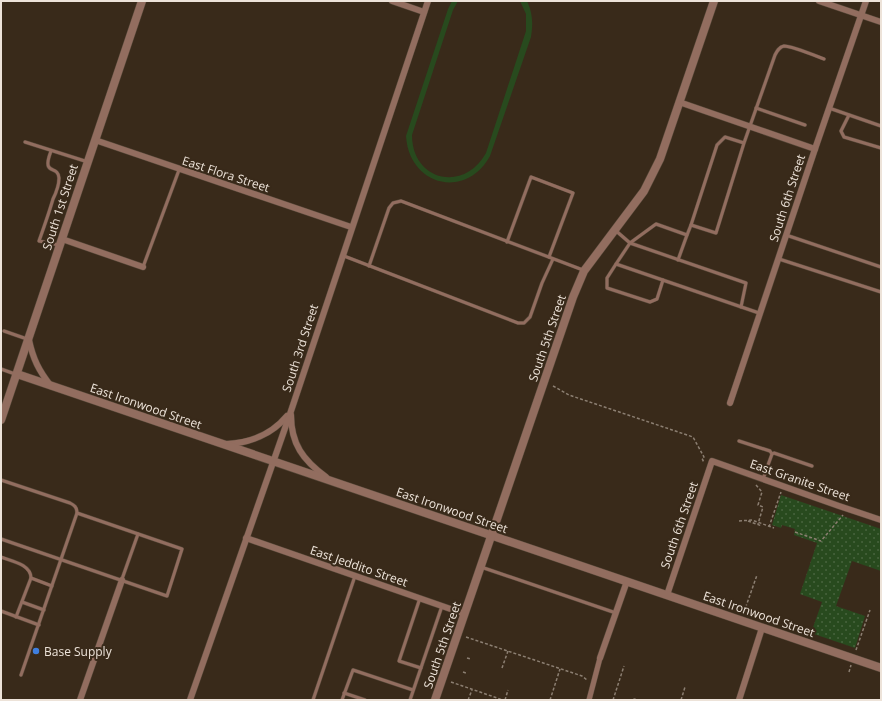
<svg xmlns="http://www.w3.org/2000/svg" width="882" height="701" font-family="'Open Sans',sans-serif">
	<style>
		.park { fill: url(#park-dots) }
		.garden { fill: #284a1e }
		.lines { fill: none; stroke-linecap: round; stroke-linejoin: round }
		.service-casing { stroke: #564839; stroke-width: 4 }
		.pedestrian-casing { stroke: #564839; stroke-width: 6 }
		.minor-casing { stroke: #564839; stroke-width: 7 }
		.tertiary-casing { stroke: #564839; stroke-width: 9 }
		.path { stroke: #8c7f72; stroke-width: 1.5; stroke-dasharray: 3 2; stroke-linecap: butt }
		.service { stroke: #926d5f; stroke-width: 3 }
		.pedestrian { stroke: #926d5f; stroke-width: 5 }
		.minor { stroke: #926d5f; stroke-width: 6 }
		.tertiary { stroke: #926d5f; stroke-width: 8 }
		.shop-dot { fill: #3f7fe0; stroke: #392a1a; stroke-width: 1.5 }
		.labels { text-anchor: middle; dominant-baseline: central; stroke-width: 4; stroke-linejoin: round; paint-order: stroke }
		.street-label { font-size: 12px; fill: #ede3d9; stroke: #392a1a }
		.poi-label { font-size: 12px; fill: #ede3d9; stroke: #392a1a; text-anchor: start }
	</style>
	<defs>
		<pattern id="park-dots" width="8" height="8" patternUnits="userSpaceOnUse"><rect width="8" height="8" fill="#284a1e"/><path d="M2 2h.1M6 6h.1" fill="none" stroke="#48643e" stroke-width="1.8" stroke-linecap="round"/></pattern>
	</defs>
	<rect width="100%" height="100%" fill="#392a1a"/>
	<polygon class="park" points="781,495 881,529 881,571 852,561 836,606 865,616 855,648 811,633 822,602 800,594 817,543 794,535 795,529 782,525 781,528 772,525"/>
	<path class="garden" d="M452 1H458L453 10 412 135C412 181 464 193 486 153L526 31V14L520 1H527C533 14 533 24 531 37L490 156C466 200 409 186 406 136L448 9Z"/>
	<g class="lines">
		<defs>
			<g id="service">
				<polyline points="756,108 805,125"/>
				<polyline points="829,108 881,126"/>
				<polyline points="849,115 841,131 844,137 881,148"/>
				<polyline points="25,142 88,162"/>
				<path d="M744 143 725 137 717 145 691 225 716 233 744 143 775 55C777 51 779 47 784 46 792 46 816 56 824 59"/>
				<path d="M51 151C41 177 58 164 59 178 59 185 56 193 53 199 49 213 44 227 39 241L59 245"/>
				<polyline points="615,230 630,243 616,264 759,313"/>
				<polyline points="786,235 881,267"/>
				<polyline points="507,242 531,177 573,193 549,257"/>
				<polyline points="630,243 746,283 741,307"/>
				<polyline points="630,243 656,224 687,235 691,225"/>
				<polyline points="344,256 518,323 524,323 530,317 542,283 553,259"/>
				<polyline points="779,259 881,292"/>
				<polyline points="678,260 687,235"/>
				<polyline points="616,264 607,278 607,288 650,302 657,299 663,280"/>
				<polyline points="369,266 389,208 393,203 401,201 583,270"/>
				<polyline points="143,267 179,170"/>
				<polyline points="4,331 27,339"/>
				<polyline points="1,369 15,374"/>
				<polyline points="739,441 770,451 772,454 763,479"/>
				<polyline points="772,454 774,453 812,466"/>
				<path d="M1 480 70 503C74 505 77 507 77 513L21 675"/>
				<polyline points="1,539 167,596 182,549 77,513"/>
				<path d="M1 557C11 561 31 564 31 578L16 617"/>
				<polyline points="481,567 616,613"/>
				<polyline points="31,578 52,586"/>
				<polyline points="122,579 138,534"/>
				<polyline points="420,598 399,661 421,668"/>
				<polyline points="22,602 44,610"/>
				<polyline points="1,611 39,625"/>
				<polyline points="344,693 365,700"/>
				<polyline points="313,700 355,576"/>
				<polyline points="342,700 353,670 413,690"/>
				<polyline points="410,700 442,606"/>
			</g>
			<polyline id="pedestrian" points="589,700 600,658"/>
			<g id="minor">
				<polyline points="392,1 424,12"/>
				<polyline points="819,1 881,22"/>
				<polyline points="679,102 815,149"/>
				<polyline points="95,140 351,227"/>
				<polyline points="62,239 143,267"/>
				<path d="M29 340C33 359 39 371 51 386"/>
				<polyline points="730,403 815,149 866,1"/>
				<path d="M291 415C291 444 303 460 326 477"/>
				<path d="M227 444C250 443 272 434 287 416"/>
				<polyline points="246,538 465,614"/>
				<polyline points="667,595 712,461 839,506 881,520"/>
				<polyline points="600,658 627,581"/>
				<polyline points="80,700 122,580"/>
				<polyline points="190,700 291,411 428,1"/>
				<polyline points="739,700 762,628"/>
			</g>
			<g id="tertiary">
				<polyline points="17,374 881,668"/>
				<polyline points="1,420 142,1"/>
				<polyline points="435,700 573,297 584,271 644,191 660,159 714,1"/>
			</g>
		</defs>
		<use href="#service" class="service-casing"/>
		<use href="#pedestrian" class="pedestrian-casing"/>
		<use href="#minor" class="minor-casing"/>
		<use href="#tertiary" class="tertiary-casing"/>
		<g class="path">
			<polyline points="553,386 569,395 693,437 704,457 702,458 704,463"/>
			<polyline points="756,485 762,492 758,505 763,507 758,524"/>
			<polyline points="688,494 692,487 695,486 697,483"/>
			<polyline points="739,521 752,520 774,528"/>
			<polyline points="748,521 762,526"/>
			<polyline points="769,527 781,492"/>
			<polyline points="795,532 821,541 843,515"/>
			<polyline points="744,612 757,575"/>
			<polyline points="466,637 582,676 587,680"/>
			<polyline points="856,650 870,610"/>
			<polyline points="467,658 471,659"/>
			<polyline points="502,668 508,651"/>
			<polyline points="463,672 466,673"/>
			<polyline points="849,672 851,665"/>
			<polyline points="451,682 503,700"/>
			<polyline points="468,700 472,690"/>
			<polyline points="505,700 508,690"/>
			<polyline points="550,700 560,669"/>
			<polyline points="613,700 624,666"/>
			<polyline points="634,700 634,699 638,700"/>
			<polyline points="681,700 685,687"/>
		</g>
		<use href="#service" class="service"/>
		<use href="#pedestrian" class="pedestrian"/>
		<use href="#minor" class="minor"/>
		<use href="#tertiary" class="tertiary"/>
	</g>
	<circle class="shop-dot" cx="36" cy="651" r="4"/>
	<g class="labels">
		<g class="street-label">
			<text transform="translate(226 174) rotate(18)">East Flora Street</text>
			<text transform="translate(787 198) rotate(-72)">South 6th Street</text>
			<text transform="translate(60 207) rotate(-72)">South 1st Street</text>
			<text transform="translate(547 338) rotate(-71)">South 5th Street</text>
			<text transform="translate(300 348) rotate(-72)">South 3rd Street</text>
			<text transform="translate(146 406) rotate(19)">East Ironwood Street</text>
			<text transform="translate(800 480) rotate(19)">East Granite Street</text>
			<text transform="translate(452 510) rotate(19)">East Ironwood Street</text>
			<text transform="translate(679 525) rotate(-71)">South 6th Street</text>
			<text transform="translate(359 566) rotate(19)">East Jeddito Street</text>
			<text transform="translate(759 614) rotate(19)">East Ironwood Street</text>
			<text transform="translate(442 645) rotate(-71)">South 5th Street</text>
		</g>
		<g class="poi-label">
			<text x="44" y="651">Base Supply</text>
		</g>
	</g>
	<rect width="882" height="701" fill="none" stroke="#ede3d9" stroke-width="4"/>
</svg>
